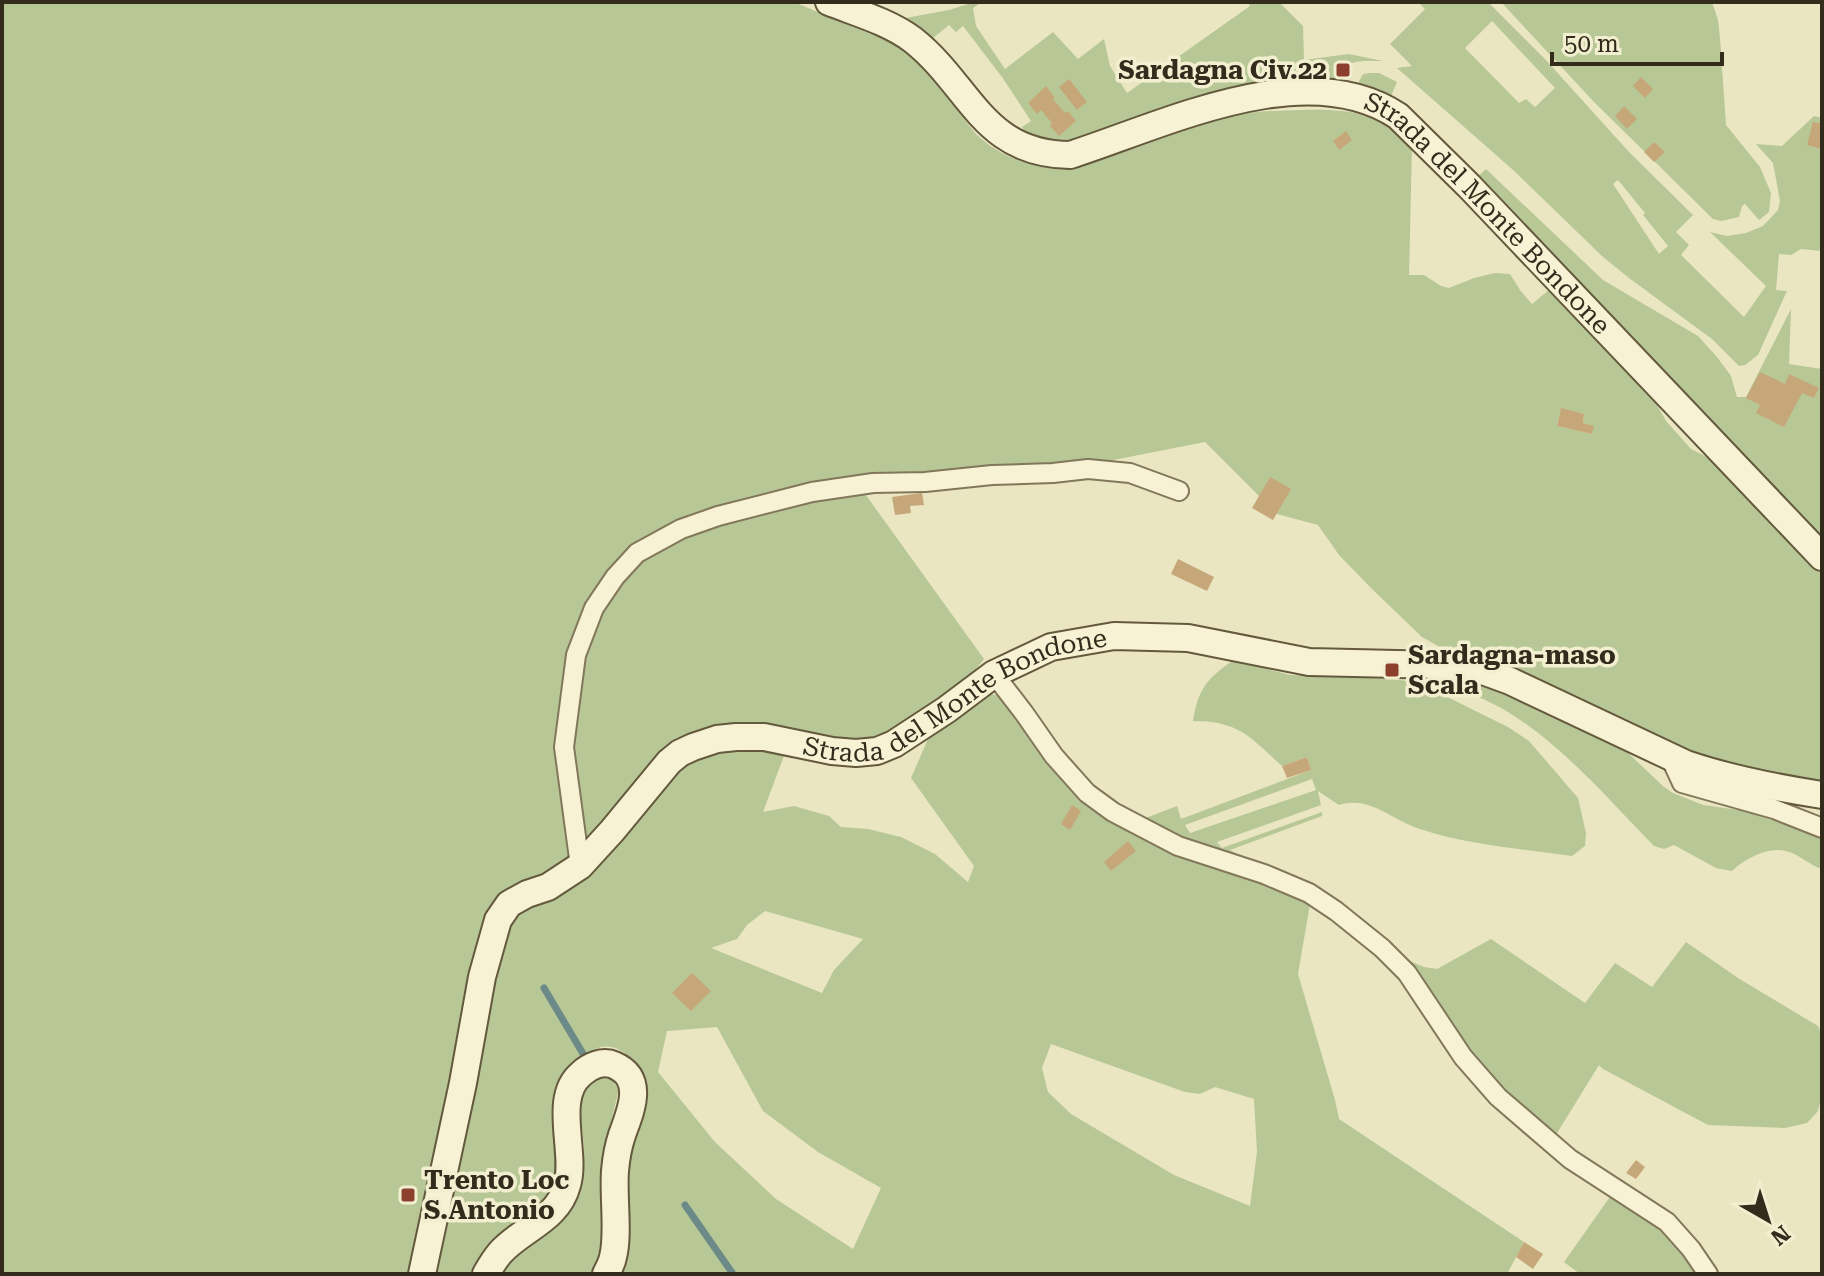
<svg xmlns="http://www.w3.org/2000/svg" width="1824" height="1276" font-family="'Roboto Serif',serif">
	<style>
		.green { fill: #b8c796; fill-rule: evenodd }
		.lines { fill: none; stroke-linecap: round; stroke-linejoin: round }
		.stream { stroke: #6b8a88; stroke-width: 7 }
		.building { fill: #c6a779 }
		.street-casing { stroke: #82775a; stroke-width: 22 }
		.secondary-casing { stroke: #64583d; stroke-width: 30 }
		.street { stroke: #f6f2d3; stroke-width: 18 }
		.secondary { stroke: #f6f2d3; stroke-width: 26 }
		.poi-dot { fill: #8d3f2e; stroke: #f2efd0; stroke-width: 3 }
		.labels { text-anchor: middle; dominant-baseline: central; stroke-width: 7; stroke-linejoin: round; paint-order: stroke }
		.poi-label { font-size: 26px; font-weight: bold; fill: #332c1d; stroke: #f2efd0; text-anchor: start }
		.street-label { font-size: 26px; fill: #332c1d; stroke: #f2efd0 }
	</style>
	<rect width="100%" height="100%" fill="#eae6c1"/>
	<g class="green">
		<path d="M2 2H794L904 48 914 57 976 134C1011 167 1056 174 1101 160 1112 156 1123 151 1135 147 1164 137 1193 127 1222 118 1247 111 1274 111 1301 110 1329 109 1365 110 1389 126 1398 131 1405 139 1412 146L1409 275H1424L1441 286 1449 288 1474 278 1495 273 1510 274 1520 290 1532 304 1549 290 1653 398 1666 421 1691 449 1715 461 1822 574V782L1737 767 1686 751 1500 666 1447 651 1422 637 1371 588 1339 555 1318 525 1277 514 1205 442 1098 463 994 467 678 523 588 609 559 747 570 857 553 874 486 921 413 1274H2ZM1561 409 1584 414 1583 423 1593 426 1592 434 1557 426Z"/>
		<path d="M974 2H982L973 8 976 26 1005 69 1053 32 1078 59 1104 39 1110 66 1127 93 1250 6 1247 2H1279L1303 26 1304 60 1349 54 1383 61C1364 61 1338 58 1336 83L1057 142 1027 138 1022 127 1031 121 1002 77 963 26 956 32 949 25 932 39 915 28 895 20 949 10Z"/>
		<path d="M1418 2H1488L1545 59 1629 152 1693 215 1676 232 1689 245 1681 255 1744 317 1766 286 1710 232 1727 236 1746 233 1763 226 1778 210 1780 201 1773 163 1756 144 1782 146 1814 116 1822 118V251L1801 249 1791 255 1779 254 1776 290 1787 291 1758 355 1745 365 1739 366 1712 339 1629 278 1602 256 1512 169 1397 68 1412 66 1390 44 1425 9ZM1492 21 1555 88 1535 107 1526 99 1519 103 1465 48ZM1618 180 1645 213 1643 215 1668 246 1659 254 1613 184Z"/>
		<polygon points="1501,2 1712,2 1718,20 1720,38 1726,125 1760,167 1771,193 1769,212 1759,220 1745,204 1742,206 1739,217 1721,221 1713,219 1593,101"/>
		<polygon points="1370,73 1379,73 1397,82 1391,96 1356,87 1363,74"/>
		<polygon points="1486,169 1603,280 1698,336 1717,357 1731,376 1737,397 1746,397 1791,309 1789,364 1822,369 1822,540 1476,178"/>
		<polygon points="863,491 984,659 971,675 898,729 879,738 867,741 696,732 676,738 665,746 582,847 569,742 580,653 599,609 638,558 723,518"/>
		<path d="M1234 660 1290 675 1391 679 1417 682 1508 727 1529 741 1578 798 1586 833 1585 846 1572 856C1521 849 1469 845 1420 829 1392 820 1369 795 1339 805L1318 791 1321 805 1217 842 1222 848 1322 812V816L1230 850 1239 855 1228 859 1209 852 1143 819 1177 806 1181 819 1311 770 1307 757 1282 766C1250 737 1239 721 1193 721 1198 689 1207 678 1234 660ZM1312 779 1316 790 1190 833 1185 825Z"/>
		<path d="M1441 679 1470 682 1490 688 1627 752 1664 787 1673 793 1703 805 1746 811 1822 838V869C1809 865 1799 854 1786 851 1769 846 1744 859 1732 871L1716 868 1674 845 1664 849 1654 846C1607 798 1561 743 1503 709 1483 698 1461 690 1441 679Z"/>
		<path d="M989 694 996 695 1005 701 1075 788 1310 904 1298 974 1335 1100 1339 1119 1524 1242 1507 1274H617C621 1233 621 1190 631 1150 636 1130 649 1110 647 1090 646 1070 623 1042 601 1047 593 1049 587 1055 580 1060L552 1194 477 1274H435L502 950 510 922 517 914C546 898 581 884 604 859 615 847 627 835 636 822 645 811 652 798 661 787 693 749 739 746 785 753L763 812 794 806 829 816 841 827 868 829 901 837 935 854 968 882 974 866 911 778 928 739ZM765 911 863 939 834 970 822 993 711 948 737 939 747 925ZM717 1027 763 1111 818 1152 881 1188 853 1249 776 1199 715 1142 658 1072 667 1031ZM1051 1044 1185 1092 1200 1094 1215 1087 1254 1099 1257 1152 1250 1206 1174 1175 1071 1114 1048 1092 1042 1068Z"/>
		<polygon points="1491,939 1585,1003 1615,963 1652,987 1686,942 1738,978 1818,1026 1822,1034 1822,1094 1818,1111 1807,1123 1785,1128 1708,1125 1603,1069 1599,1065 1554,1138 1486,1077 1405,959 1424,967 1437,969"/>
		<path d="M604 1077 613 1081 617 1087 618 1093 609 1131 601 1274H497C518 1245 559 1236 574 1202 581 1186 585 1165 584 1147 582 1119 573 1107 592 1081Z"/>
		<polygon points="1612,1194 1657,1223 1701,1274 1580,1274 1564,1262"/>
	</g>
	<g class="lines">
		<g class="stream">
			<polyline points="544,988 585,1057"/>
			<polyline points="685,1205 733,1274"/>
		</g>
	</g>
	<g class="building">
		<polygon points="1641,77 1653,89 1645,98 1633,86"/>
		<polygon points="1069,79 1087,102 1077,110 1059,87"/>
		<polygon points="1046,86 1055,98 1053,99 1065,113 1068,111 1076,121 1059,136 1050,126 1052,123 1041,110 1037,114 1028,103"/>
		<polygon points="1624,106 1637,119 1627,129 1615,116"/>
		<polygon points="1813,122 1822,124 1822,149 1807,145"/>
		<polygon points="1346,131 1352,140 1339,150 1333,141"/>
		<polygon points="1654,142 1665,152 1654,162 1644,152"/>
		<polygon points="1760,372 1785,384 1789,374 1819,388 1814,398 1802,393 1784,427 1756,413 1760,405 1746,398"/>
		<polygon points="1561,408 1584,414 1583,423 1594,426 1592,434 1557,426"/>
		<polygon points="1270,477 1291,489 1273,520 1252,508"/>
		<polygon points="922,493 924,505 910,506 911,513 895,515 892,497"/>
		<polygon points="1178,559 1214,577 1207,591 1171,574"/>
		<polygon points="1307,757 1311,770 1287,778 1282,766"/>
		<polygon points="1072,805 1081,811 1070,830 1061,824"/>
		<polygon points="1128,841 1136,851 1111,871 1104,862"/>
		<polygon points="692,973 711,991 691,1011 672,993"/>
		<polygon points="1636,1160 1645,1167 1636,1179 1626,1173"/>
		<polygon points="1524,1242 1543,1254 1533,1269 1516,1257"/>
	</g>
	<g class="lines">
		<defs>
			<g id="street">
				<polyline points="994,674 1024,713 1054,756 1087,793 1113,812 1178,846 1264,874 1309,893 1336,911 1382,948 1407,973 1463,1057 1498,1097 1570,1159 1667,1222 1691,1249 1708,1274"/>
				<polyline points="1670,757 1682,783 1774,809 1822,828"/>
				<polyline points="580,866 564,747 576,655 594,608 615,577 637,553 681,529 718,516 812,492 873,483 925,482 992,475 1053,473 1088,469 1130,473 1179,491"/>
			</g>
			<g id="secondary">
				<path id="s1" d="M829 2C857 13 889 22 913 40 971 86 982 154 1070 155 1164 125 1305 54 1398 116L1469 186 1822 557"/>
				<path id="s2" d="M422 1274 463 1083 482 977 498 920 509 904 527 894 548 887 580 866 612 831 669 762 680 753 693 747 717 739 736 737H764L832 751 856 753 877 751 894 744 946 710 994 674 1051 647 1114 636 1188 638 1309 662 1441 665 1480 670 1510 681 1686 764C1730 779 1777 788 1822 795"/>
				<path d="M486 1274C490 1267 494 1260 500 1253 521 1229 558 1220 567 1185 577 1153 552 1098 581 1074 589 1066 603 1060 614 1065 646 1079 630 1112 622 1135 618 1147 616 1159 615 1171 613 1197 619 1234 613 1257 612 1263 609 1268 606 1274"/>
			</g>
		</defs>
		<use href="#street" class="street-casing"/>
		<use href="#secondary" class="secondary-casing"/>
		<use href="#street" class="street"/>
		<use href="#secondary" class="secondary"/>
	</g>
	<g class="poi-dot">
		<rect x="1335" y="62" width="16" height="16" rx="4"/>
		<rect x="1384" y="662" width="16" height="16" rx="4"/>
		<rect x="400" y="1187" width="16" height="16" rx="4"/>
	</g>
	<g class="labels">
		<g class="poi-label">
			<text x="1327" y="70" text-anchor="end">Sardagna Civ.22</text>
			<text x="1408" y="655">Sardagna-maso<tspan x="1408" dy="30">Scala</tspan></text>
			<text x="424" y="1180">Trento Loc<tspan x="424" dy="30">S.Antonio</tspan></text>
		</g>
		<g class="street-label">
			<text stroke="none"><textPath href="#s1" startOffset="768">Strada del Monte Bondone</textPath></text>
			<text stroke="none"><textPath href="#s2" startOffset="908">Strada del Monte Bondone</textPath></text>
		</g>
	</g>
	<rect width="1824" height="1276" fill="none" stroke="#332c1d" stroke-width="8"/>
	<g transform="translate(1768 1220) rotate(141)" stroke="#f2efd0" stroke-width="6" paint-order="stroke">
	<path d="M0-6L14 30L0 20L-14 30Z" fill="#332c1d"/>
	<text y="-12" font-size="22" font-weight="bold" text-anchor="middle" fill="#332c1d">N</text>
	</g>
	<path d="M1552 52v12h170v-12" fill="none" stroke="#332c1d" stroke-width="4"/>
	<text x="1564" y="52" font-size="24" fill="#332c1d" stroke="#f2efd0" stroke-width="6" paint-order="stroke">50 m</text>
</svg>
